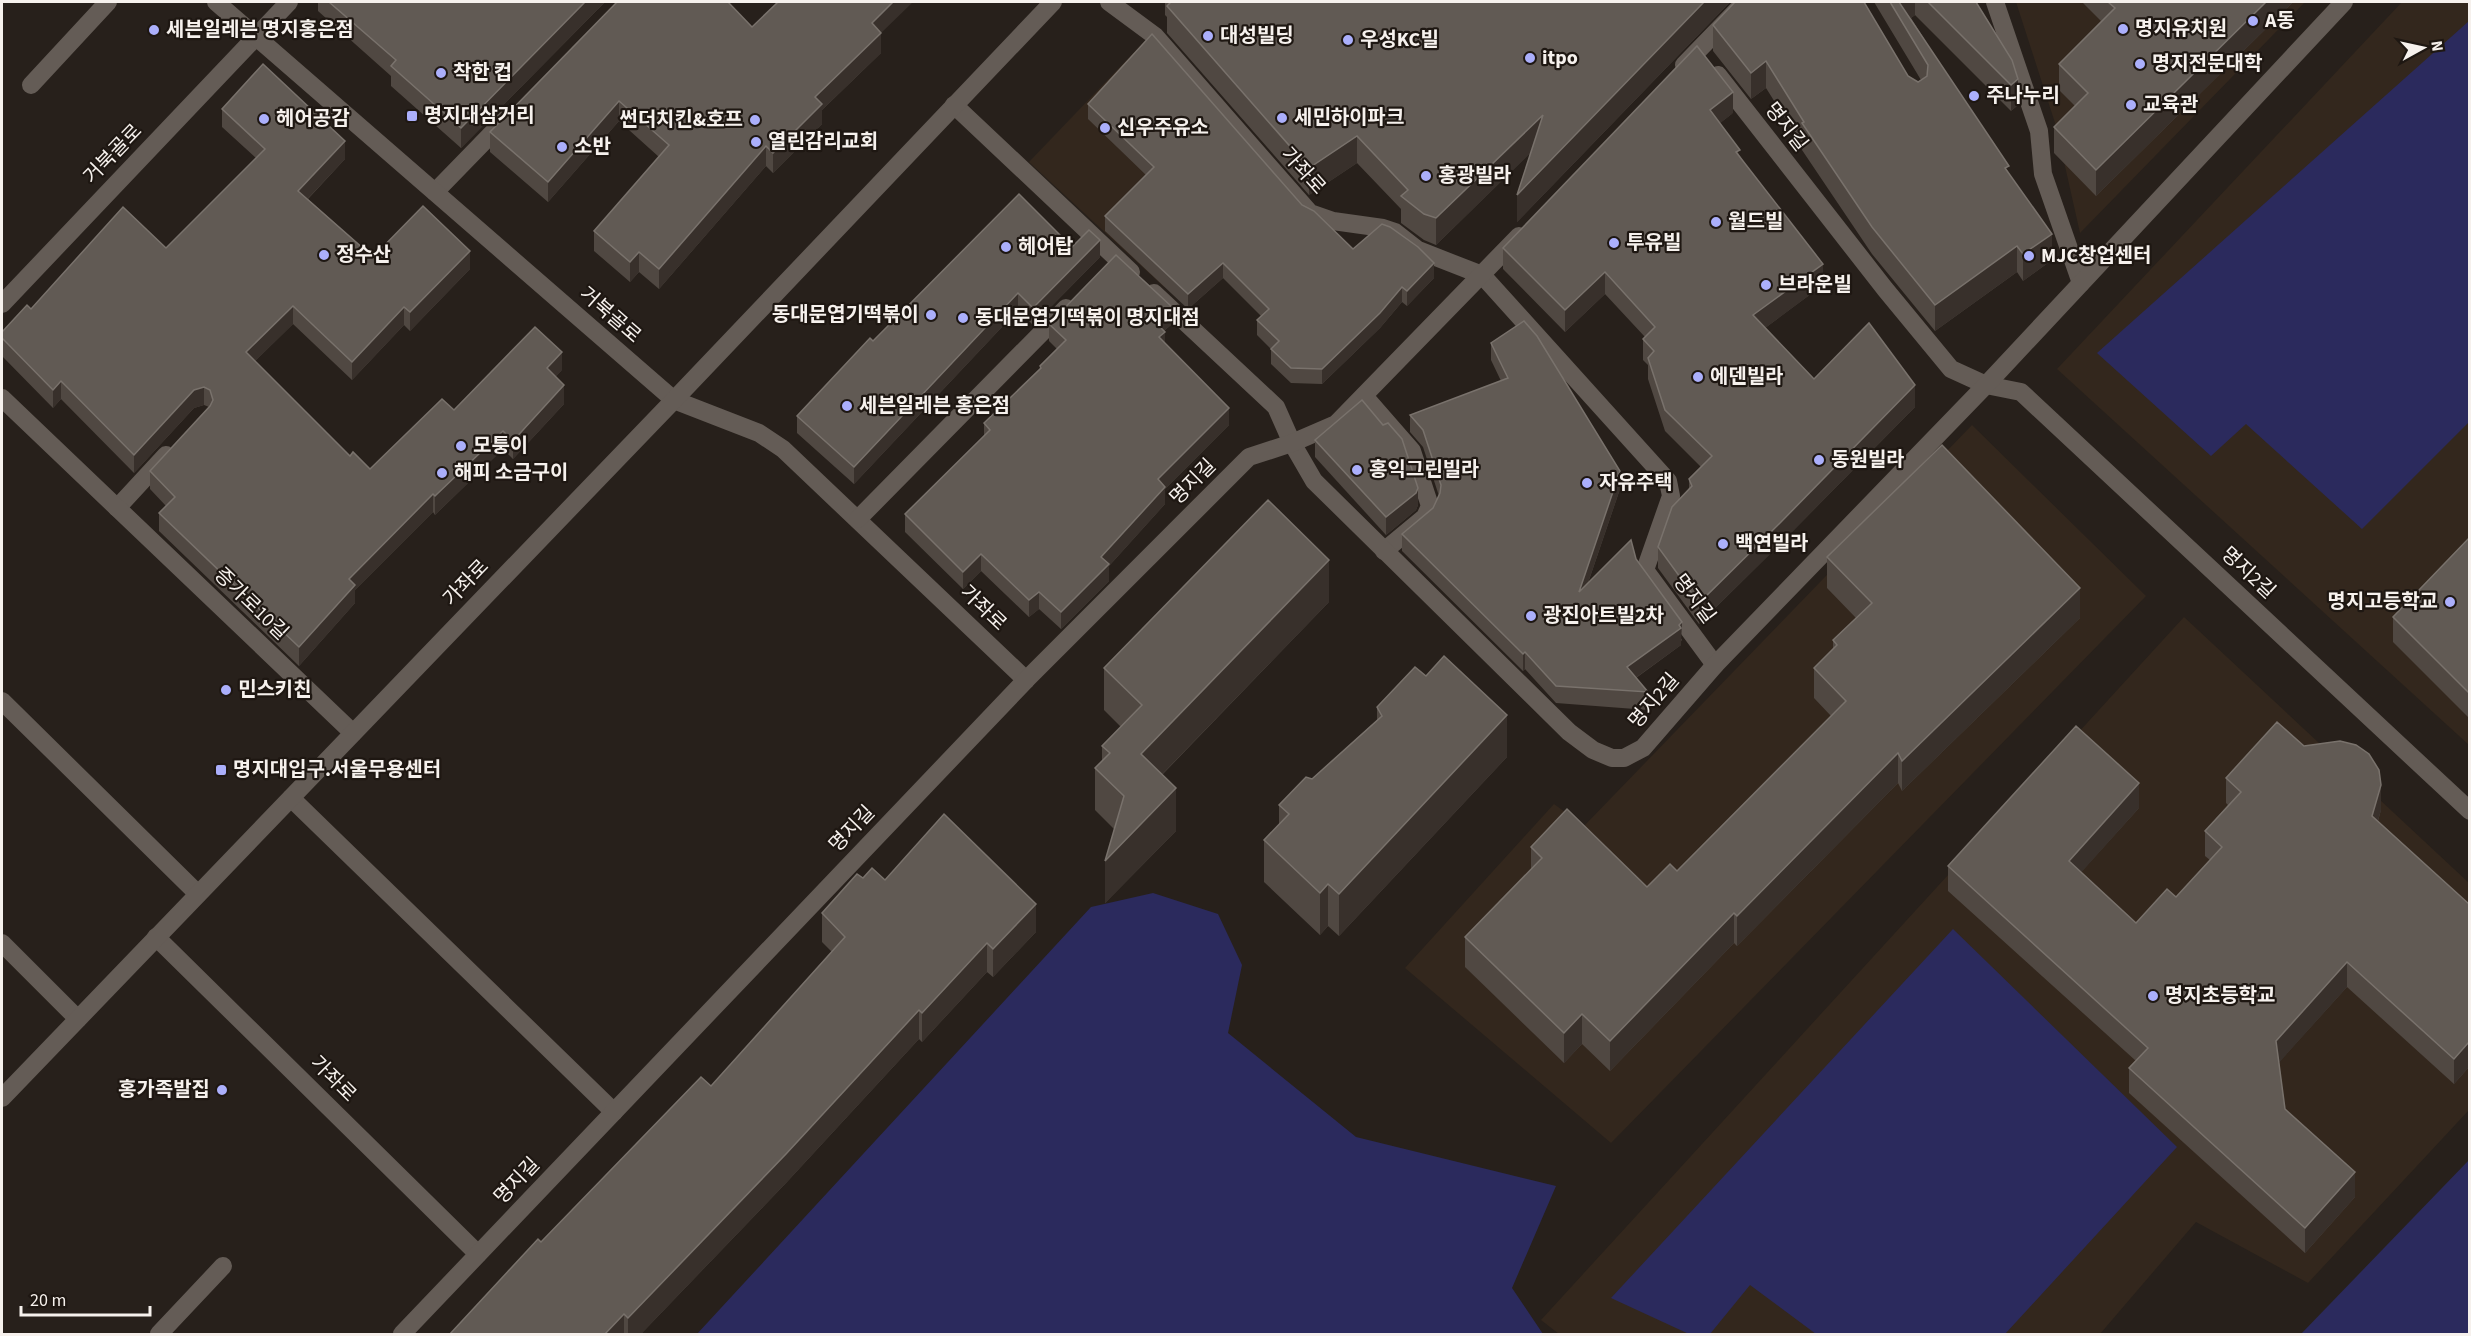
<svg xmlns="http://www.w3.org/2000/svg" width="2471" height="1336" font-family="'Source Sans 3','Noto Sans KR',sans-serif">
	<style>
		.built { fill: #33271d }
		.green { fill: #2b2a5d }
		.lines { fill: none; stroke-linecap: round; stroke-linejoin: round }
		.service { stroke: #645c56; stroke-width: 18 }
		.minor { stroke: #645c56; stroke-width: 18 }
		.tertiary { stroke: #645c56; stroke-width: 18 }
		.secondary { stroke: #645c56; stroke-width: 18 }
		.wall { fill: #504842 }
		.shaded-wall { fill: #38302b }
		.building { fill: #615a54; stroke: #79726c; stroke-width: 1.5 }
		.poi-dot { fill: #abaffb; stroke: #1e1712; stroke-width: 2 }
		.labels { text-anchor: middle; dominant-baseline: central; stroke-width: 4.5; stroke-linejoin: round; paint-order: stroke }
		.poi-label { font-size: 20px; font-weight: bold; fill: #f6f1ed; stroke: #1e1712; text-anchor: start }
		.street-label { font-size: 20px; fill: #f6f1ed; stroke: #1e1712 }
	</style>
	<rect width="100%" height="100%" fill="#27201b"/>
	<g class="built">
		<polygon points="2016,2 2305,2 2080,233 2056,126"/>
		<polygon points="2402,2 2469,2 2469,745 2057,369"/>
		<polygon points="1143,43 1264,172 1164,287 1029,162"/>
		<polygon points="1972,425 2146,596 1611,1143 1405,968 1554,804 1584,826"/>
		<polygon points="2184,617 2469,883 2469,1110 2308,1283 2196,1222 2100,1334 1559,1334 1541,1320"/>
	</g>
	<g class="green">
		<polygon points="2469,21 2469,422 2362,529 2246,424 2211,456 2097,353"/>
		<polygon points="1153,893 1218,914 1242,965 1228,1033 1356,1137 1556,1186 1512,1288 1543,1334 697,1334 1091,907"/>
		<polygon points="1953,929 2177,1147 2005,1334 1816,1334 1750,1285 1710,1334 1689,1334 1611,1298"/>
		<polygon points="2469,1160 2469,1334 2301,1334"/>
	</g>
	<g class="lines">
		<g class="service">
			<polyline points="31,85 108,2"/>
			<polyline points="1364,396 1412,451 1430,506 1425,517 1384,551"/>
			<polyline points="117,508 166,455"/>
			<polyline points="159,1334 223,1266"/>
		</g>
		<g class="minor">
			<polyline points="1109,2 1155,36 1310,213 1333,221 1383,228 1395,232 1418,250 1482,275 1668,481 1671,496 1645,570 1715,665"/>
			<polyline points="1995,2 2039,131 2043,174 2081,283"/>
			<polyline points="1684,65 1745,2"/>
			<polyline points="1718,75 1885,289 1951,369 1986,385 2021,392 2470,811"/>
			<polyline points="954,105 1131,272"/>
			<polyline points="435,192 506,119"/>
			<polyline points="1154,293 1276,407 1292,443 1314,481 1569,732 1593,750 1612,758 1624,758 1643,748 1715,665 1986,385 2344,2"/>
			<polyline points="2,304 289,2"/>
			<polyline points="2,398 353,733"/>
			<polyline points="674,400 759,433 783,449 1026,680"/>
			<polyline points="858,519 1066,308"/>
			<polyline points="2,701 198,894"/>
			<polyline points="291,798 614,1112"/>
			<polyline points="156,937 478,1254"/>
			<polyline points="2,943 78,1019"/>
			<polyline points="402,1334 1026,680 1249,457 1292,443 1336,424 1519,236"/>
		</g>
		<polyline class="tertiary" points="216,2 674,400"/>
		<polyline class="secondary" points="2,1098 674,400 1053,2"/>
	</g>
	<g class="wall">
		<polygon points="316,2 605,2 461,148 391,86 391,76 318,11 318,2"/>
		<polygon points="1165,2 1730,2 1517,222 1530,153 1436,245 1424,240 1401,223 1401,209 1357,163 1309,195 1167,33 1167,17 1165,15"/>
		<polygon points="1874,2 1976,2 2012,60 2018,105 2011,111 1915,15 1911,18 2009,173 2052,260 2023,281 2017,272 1935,331 1872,254 1802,150 1802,145 1766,88 1751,99 1713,51 1713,25 1908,76 1918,82 1921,80"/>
		<polygon points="2082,2 2293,2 2096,196 2054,153 2054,127 2075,106 2059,90 2059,64 2101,21"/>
		<polygon points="752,27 881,33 881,53 822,110 822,124 773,173 766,166 659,289 639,272 630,282 594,251 594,231 659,157 619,121 548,202 490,152 490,132"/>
		<polygon points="1088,104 1302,205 1353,249 1434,278 1407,306 1402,302 1380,328 1322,384 1291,383 1271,364 1271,349 1257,335 1257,320 1261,316 1223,278 1188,309 1105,231 1105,216 1146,175 1088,119"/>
		<polygon points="222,109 345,159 308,199 373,257 470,269 410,331 404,325 352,380 293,324 255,361 350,456 370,469 454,410 562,370 555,377 564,404 513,459 503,449 435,515 433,512 355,590 355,603 299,666 159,531 159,513 166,506 150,489 150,471 209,407 204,405 194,408 134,473 61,399 53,408 2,356 2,332 31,309 166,248 256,158 222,127"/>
		<polygon points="1733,113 1720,123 1740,156 1823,285 1765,328 1814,379 1915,407 1781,543 1699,624 1658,568 1658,547 1689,488 1689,479 1701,467 1665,431 1648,379 1648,365 1643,360 1643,339 1645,337 1605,294 1565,332 1503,269 1503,248"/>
		<polygon points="1072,247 1100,257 1033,325 1018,310 854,484 797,433 797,416 873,341"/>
		<polygon points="1049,324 1172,324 1164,331 1165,343 1229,425 1165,489 1165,504 1109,566 1109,581 1061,629 1039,609 1029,617 981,571 963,589 905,532 905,514 984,437 984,423 1040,370 1040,366 1057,349 1049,341"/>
		<polygon points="1491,343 1620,489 1588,583 1636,559 1682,640 1681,641 1681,645 1636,678 1648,692 1648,710 1556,703 1525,669 1523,671 1402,551 1402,534 1433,508 1439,496 1423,447 1410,432 1410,415 1501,381 1491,360"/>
		<polygon points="1315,440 1418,505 1416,510 1386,535 1315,457"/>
		<polygon points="2469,538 2469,718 2393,642 2393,617"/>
		<polygon points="1827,557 2080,618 1902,791 1898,783 1737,946 1734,943 1610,1071 1582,1044 1564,1063 1465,967 1465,937 1531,869 1531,847 1647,887 1677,871 1831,716 1814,698 1814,668 1833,649 1833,640 1856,618 1827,588"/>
		<polygon points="1329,602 1162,775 1176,831 1105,903 1114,829 1095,810 1095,768 1102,761 1102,746 1121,727 1104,710 1104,668"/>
		<polygon points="1377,707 1507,757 1339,936 1328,926 1320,935 1264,882 1264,840 1279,825 1279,805 1312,779 1377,720"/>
		<polygon points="2304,746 2381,810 2378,821 2469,904 2469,1067 2454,1084 2347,987 2279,1062 2285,1109 2355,1197 2305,1253 2129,1093 2129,1068 2136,1061 1948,891 1948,866 2139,808 2081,872 2136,923 2176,897 2210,860 2205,856 2205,831 2228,805 2226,803 2226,778"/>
		<polygon points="863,878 885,880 1036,932 993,977 987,972 922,1042 919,1039 786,1183 640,1335 449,1335 541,1242 711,1086 832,952 822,942 822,913"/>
	</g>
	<g class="shaded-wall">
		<polygon points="585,2 605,2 461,148 461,128"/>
		<polygon points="893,2 913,2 881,33 881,53 822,110 822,124 773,173 773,153 872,23"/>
		<polygon points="1704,2 1730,2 1517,222 1517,195"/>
		<polygon points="1899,2 1915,2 1915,15 1903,24"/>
		<polygon points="2266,2 2293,2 2096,196 2096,170"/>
		<polygon points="1766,61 1766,88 1751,99 1751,73"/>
		<polygon points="2018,79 2018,105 2011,111 2011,85"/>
		<polygon points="1733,92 1733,113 1710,131 1710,110"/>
		<polygon points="619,101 619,121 548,202 548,182"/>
		<polygon points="1543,115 1543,141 1436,245 1436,218"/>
		<polygon points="1357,136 1357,163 1309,195 1309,168"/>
		<polygon points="345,141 345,159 298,209 298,191"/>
		<polygon points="766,146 766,166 659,289 659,269"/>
		<polygon points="2052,234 2052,260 2023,281 2023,254"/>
		<polygon points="1100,240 1100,257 1033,325 1033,308"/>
		<polygon points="2017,246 2017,272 1935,331 1935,305"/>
		<polygon points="470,251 470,269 410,331 410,312"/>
		<polygon points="639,252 639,272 630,282 630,262"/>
		<polygon points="1223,263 1223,278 1188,309 1188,294"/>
		<polygon points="1434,263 1434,278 1407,306 1407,291"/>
		<polygon points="1823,264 1823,285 1753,337 1753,315"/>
		<polygon points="1605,272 1605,294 1565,332 1565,310"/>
		<polygon points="1402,287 1402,302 1380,328 1322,384 1322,369"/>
		<polygon points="1018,293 1018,310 854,484 854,467"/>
		<polygon points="293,306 293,324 246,370 246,352"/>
		<polygon points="404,307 404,325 352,380 352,362"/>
		<polygon points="1172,307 1172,324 1155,339 1155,322"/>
		<polygon points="1165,332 1165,349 1159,337"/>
		<polygon points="562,352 562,370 547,386 547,368"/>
		<polygon points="61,381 61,399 53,408 53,390"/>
		<polygon points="564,385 564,404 513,459 513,441"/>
		<polygon points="1915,385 1915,407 1781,543 1699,624 1699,603"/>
		<polygon points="204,387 204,405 194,408 134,473 134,455 194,390"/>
		<polygon points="1229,408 1229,425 1165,489 1165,504 1109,566 1109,581 1061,629 1061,612 1158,479"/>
		<polygon points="503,431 503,449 435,515 435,496"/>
		<polygon points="1620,471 1620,489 1579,609 1579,592"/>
		<polygon points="1418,488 1418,505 1416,510 1386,535 1386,517"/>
		<polygon points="433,494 433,512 355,590 355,603 299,666 299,647 349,579"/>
		<polygon points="981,554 981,571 963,589 963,572"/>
		<polygon points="1329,560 1329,602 1141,796 1141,754"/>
		<polygon points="2080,588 2080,618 1902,791 1902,761"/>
		<polygon points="1039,592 1039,609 1029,617 1029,600"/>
		<polygon points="1682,622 1681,645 1627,684 1627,667"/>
		<polygon points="1525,652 1525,669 1523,671 1523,654"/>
		<polygon points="1507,715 1507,757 1339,936 1339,894"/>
		<polygon points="1898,753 1898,783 1737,946 1737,916"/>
		<polygon points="2139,783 2139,808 2069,886 2069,861"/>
		<polygon points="2381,785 2381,810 2372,840 2372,816"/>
		<polygon points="1176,788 1176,831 1105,903 1105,861"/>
		<polygon points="1328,884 1328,926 1320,935 1320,893"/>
		<polygon points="1036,904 1036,932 993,977 993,949"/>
		<polygon points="1734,913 1734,943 1610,1071 1610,1041"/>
		<polygon points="987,943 987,972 922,1042 922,1013"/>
		<polygon points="2347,962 2347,987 2276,1066 2276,1041"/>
		<polygon points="919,1010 919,1039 786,1183 640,1335 628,1335 628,1318"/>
		<polygon points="1582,1014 1582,1044 1564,1063 1564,1033"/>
		<polygon points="2469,1042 2469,1067 2454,1084 2454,1059"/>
		<polygon points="2355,1172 2355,1197 2305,1253 2305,1228"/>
		<polygon points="624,1314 624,1335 604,1335"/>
	</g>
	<g class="building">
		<polygon points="329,2 585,2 461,128 391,66 396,60"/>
		<polygon points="617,2 728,2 752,27 778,2 893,2 872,23 881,33 815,97 822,104 773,153 766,146 659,269 639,252 630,262 594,231 669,145 619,101 548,182 490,132"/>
		<polygon points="1171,2 1704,2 1517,195 1543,115 1436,218 1424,214 1401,196 1408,190 1357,136 1309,168 1167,6"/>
		<polygon points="1735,2 1864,2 1908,76 1918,82 1927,76 1928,65 1890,2 1899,2 2009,166 2005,168 2052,234 2023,254 2017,246 1935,305 1872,227 1802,123 1804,122 1766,61 1751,73 1713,25"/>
		<polygon points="1928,2 1976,2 2012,60 2018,79 2011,85"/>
		<polygon points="2108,2 2266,2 2096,170 2054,127 2088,93 2059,64 2115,8"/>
		<polygon points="1152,34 1302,205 1314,211 1353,249 1382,224 1390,227 1418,247 1434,263 1407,291 1402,287 1380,313 1322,369 1291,368 1271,349 1279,341 1257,320 1269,309 1223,263 1188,294 1105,216 1154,167 1088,104"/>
		<polygon points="1697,46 1733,92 1710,110 1740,150 1736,152 1823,264 1753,315 1814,379 1869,323 1915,385 1781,522 1699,603 1658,547 1672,507 1692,486 1689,479 1712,456 1665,410 1648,358 1654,351 1643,339 1655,327 1605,272 1565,310 1503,248"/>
		<polygon points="263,64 345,141 298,191 373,257 423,206 470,251 410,312 404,307 352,362 293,306 246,352 350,456 353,452 370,469 442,399 454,410 535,327 562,352 547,368 564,385 513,441 503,431 435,496 433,494 349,579 355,585 299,647 159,513 175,497 150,471 210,406 213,400 210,390 204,387 194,390 134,455 61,381 53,390 2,338 2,332 27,305 31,309 123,207 166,248 265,149 222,109"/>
		<polygon points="1019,194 1072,247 1089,230 1100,240 1033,308 1018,293 854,467 797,416 870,338 873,341"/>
		<polygon points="1116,255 1172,307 1155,322 1165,332 1159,337 1229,408 1158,479 1165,487 1101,557 1109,564 1061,612 1039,592 1029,600 981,554 963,572 905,514 990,430 984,423 1041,368 1040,366 1066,340 1049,324"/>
		<polygon points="1524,321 1537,336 1620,471 1579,592 1631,540 1636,559 1682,622 1679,625 1681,628 1627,667 1648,692 1556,686 1525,652 1523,654 1402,534 1433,508 1440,493 1441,485 1423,430 1410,415 1508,378 1491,343"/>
		<polygon points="1362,400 1383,425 1388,423 1402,439 1418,488 1416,493 1386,517 1315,440"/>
		<polygon points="1942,445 2080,588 1902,761 1898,753 1737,916 1734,913 1610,1041 1582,1014 1564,1033 1465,937 1542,858 1531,847 1567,809 1647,887 1670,864 1677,871 1846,701 1814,668 1837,645 1833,640 1872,603 1827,557"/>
		<polygon points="1268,500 1329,560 1141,754 1176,788 1105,861 1124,796 1095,768 1110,753 1102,746 1142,705 1104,668"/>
		<polygon points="2469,538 2469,693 2393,617"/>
		<polygon points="1444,656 1507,715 1339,894 1328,884 1320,893 1264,840 1289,814 1279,805 1306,777 1312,779 1382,716 1377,707 1415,667 1426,676"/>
		<polygon points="2277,722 2304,746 2340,741 2356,745 2369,754 2379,770 2381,785 2372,816 2469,904 2469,1042 2454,1059 2347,962 2276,1041 2285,1109 2355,1172 2305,1228 2129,1068 2148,1048 1948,866 2076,726 2139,783 2069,861 2136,923 2167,889 2176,897 2222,847 2205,831 2241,792 2226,778"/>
		<polygon points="944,814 1036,904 993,949 987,943 922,1013 919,1010 786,1154 628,1318 624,1314 604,1335 449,1335 538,1239 541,1242 701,1077 711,1086 845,937 822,913 857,874 863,878 872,868 885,880"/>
	</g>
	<g class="poi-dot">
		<circle cx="2253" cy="21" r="6"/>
		<circle cx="2123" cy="29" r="6"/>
		<circle cx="154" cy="30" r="6"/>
		<circle cx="1208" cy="36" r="6"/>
		<circle cx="1348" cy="40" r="6"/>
		<circle cx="1530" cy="58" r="6"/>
		<circle cx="2140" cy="64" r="6"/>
		<circle cx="441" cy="73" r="6"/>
		<circle cx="1974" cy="96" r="6"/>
		<circle cx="2131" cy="105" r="6"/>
		<rect x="406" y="110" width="12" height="12" rx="3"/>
		<circle cx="1282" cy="118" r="6"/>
		<circle cx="264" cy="119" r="6"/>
		<circle cx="755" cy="120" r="6"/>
		<circle cx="1105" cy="128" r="6"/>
		<circle cx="756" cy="142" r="6"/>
		<circle cx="562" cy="147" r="6"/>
		<circle cx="1426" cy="176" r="6"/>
		<circle cx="1716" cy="222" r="6"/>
		<circle cx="1614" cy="243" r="6"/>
		<circle cx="1006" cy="247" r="6"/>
		<circle cx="324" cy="255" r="6"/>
		<circle cx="2029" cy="256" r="6"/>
		<circle cx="1766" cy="285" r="6"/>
		<circle cx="931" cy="315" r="6"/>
		<circle cx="963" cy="318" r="6"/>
		<circle cx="1698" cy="377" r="6"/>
		<circle cx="847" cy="406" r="6"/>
		<circle cx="461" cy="446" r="6"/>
		<circle cx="1819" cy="460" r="6"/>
		<circle cx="1357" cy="470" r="6"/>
		<circle cx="442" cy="473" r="6"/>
		<circle cx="1587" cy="483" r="6"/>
		<circle cx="1723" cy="544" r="6"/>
		<circle cx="2450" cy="602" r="6"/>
		<circle cx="1531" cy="616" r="6"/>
		<circle cx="226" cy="690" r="6"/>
		<rect x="215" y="764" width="12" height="12" rx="3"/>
		<circle cx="2153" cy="996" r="6"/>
		<circle cx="222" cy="1090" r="6"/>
	</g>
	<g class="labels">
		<g class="poi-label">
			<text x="2265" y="21">A동</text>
			<text x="2135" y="29">명지유치원</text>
			<text x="166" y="30">세븐일레븐 명지홍은점</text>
			<text x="1220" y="36">대성빌딩</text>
			<text x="1360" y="40">우성KC빌</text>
			<text x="1542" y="58">itpo</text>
			<text x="2152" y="64">명지전문대학</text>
			<text x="453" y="73">착한 컵</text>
			<text x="1986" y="96">주나누리</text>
			<text x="2143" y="105">교육관</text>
			<text x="424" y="116">명지대삼거리</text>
			<text x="1294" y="118">세민하이파크</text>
			<text x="276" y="119">헤어공감</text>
			<text x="743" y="120" text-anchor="end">썬더치킨&amp;호프</text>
			<text x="1117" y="128">신우주유소</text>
			<text x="768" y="142">열린감리교회</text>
			<text x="574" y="147">소반</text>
			<text x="1438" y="176">홍광빌라</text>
			<text x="1728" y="222">월드빌</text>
			<text x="1626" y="243">투유빌</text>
			<text x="1018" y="247">헤어탑</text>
			<text x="336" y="255">정수산</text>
			<text x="2041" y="256">MJC창업센터</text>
			<text x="1778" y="285">브라운빌</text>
			<text x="919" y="315" text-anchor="end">동대문엽기떡볶이</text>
			<text x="975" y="318">동대문엽기떡볶이 명지대점</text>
			<text x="1710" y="377">에덴빌라</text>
			<text x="859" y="406">세븐일레븐 홍은점</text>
			<text x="473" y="446">모퉁이</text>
			<text x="1831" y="460">동원빌라</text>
			<text x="1369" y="470">홍익그린빌라</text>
			<text x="454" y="473">해피 소금구이</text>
			<text x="1599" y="483">자유주택</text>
			<text x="1735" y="544">백연빌라</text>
			<text x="2438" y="602" text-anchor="end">명지고등학교</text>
			<text x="1543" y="616">광진아트빌2차</text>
			<text x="238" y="690">민스키친</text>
			<text x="233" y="770">명지대입구.서울무용센터</text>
			<text x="2165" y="996">명지초등학교</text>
			<text x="210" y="1090" text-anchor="end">홍가족발집</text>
		</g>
		<g class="street-label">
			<text transform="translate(1786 127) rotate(52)">명지길</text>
			<text transform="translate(113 154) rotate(-46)">거북골로</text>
			<text transform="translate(1303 171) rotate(48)">가좌로</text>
			<text transform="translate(610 315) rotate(41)">거북골로</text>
			<text transform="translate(1193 482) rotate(-45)">명지길</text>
			<text transform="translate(2248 573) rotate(43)">명지2길</text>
			<text transform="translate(466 583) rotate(-46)">가좌로</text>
			<text transform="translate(1694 599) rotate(53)">명지길</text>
			<text transform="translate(251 604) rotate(44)">증가로10길</text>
			<text transform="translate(983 608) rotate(44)">가좌로</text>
			<text transform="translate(1654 701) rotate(-49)">명지2길</text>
			<text transform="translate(852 829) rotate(-46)">명지길</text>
			<text transform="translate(333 1079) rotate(45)">가좌로</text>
			<text transform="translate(517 1181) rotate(-46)">명지길</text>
		</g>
	</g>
	<rect width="2471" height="1336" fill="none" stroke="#f6f1ed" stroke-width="6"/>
	<g transform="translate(2423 48) rotate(82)" stroke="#1e1712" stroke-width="4.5" paint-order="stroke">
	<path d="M0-4.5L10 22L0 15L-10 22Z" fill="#f6f1ed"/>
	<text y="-9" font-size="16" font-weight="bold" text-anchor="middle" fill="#f6f1ed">N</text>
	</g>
	<path d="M21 1306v9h129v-9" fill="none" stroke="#f6f1ed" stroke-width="3"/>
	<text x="30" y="1306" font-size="18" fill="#f6f1ed" stroke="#1e1712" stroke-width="4.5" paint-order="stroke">20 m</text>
</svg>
